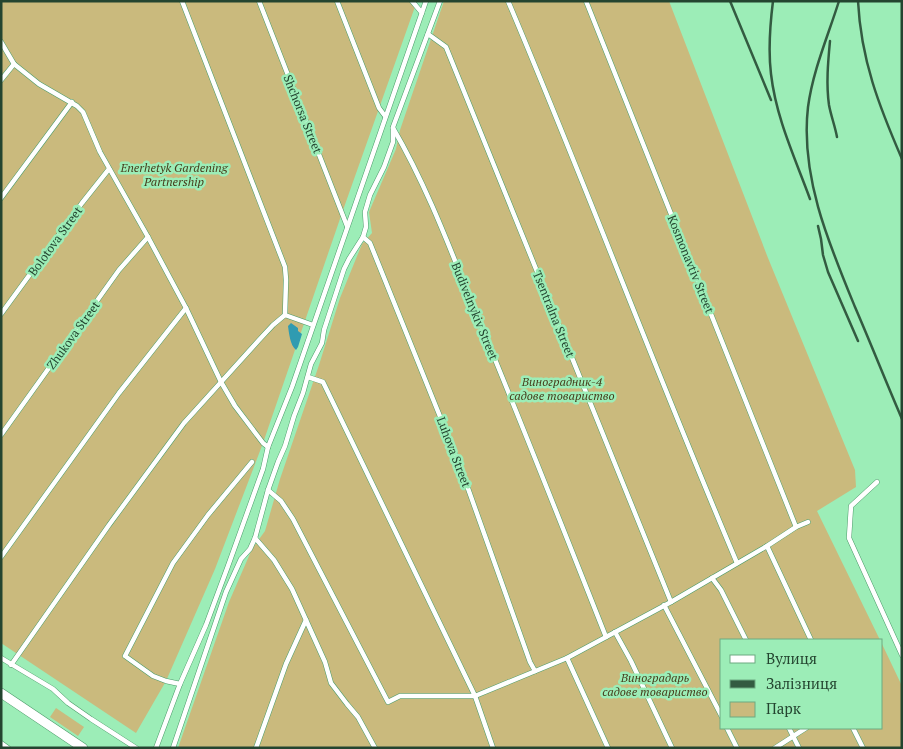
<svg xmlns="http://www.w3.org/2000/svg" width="903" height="749" font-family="'PT Serif',serif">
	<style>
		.green { fill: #caba7d }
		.water { fill: #309bb1 }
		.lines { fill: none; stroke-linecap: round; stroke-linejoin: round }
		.service-casing { stroke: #4b9b69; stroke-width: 5.5 }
		.minor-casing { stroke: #4b9b69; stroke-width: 10 }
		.service { stroke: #fff; stroke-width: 4.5 }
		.minor { stroke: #fff; stroke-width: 9 }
		.rail { stroke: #335b41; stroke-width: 2.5 }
		.labels { text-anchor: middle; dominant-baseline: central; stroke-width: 5; stroke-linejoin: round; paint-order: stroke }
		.street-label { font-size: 12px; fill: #244530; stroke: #9cedb7 }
		.park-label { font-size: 12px; font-style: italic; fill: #463d1c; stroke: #9cedb7 }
	</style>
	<rect width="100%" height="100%" fill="#9cedb7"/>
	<g class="green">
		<polygon points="1,1 417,1 342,213 263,443 215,569 166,681 136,733 1,643"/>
		<polygon points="444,1 669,1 768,258 855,470 856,487 817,511 880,640 722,640 722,728 882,728 882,644 902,686 902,748 178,748 229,602 252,549 265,531 280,479 319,365 340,298 362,244 372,233 369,212 396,149 400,130"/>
		<polygon points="56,708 84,727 78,736 50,717"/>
	</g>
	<path class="water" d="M291 323 298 328V331L302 334 298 347 296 350C290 345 289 333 288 326Z"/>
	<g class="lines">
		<defs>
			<g id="service">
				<polyline points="182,1 285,267 286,280 285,315 313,325"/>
				<polyline points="259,1 347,226"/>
				<polyline points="337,1 379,108 385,116"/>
				<polyline points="412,1 422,13"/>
				<path d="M508 1C587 188 658 377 737 563"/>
				<polyline points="586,1 796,527"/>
				<polyline points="428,34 446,47 671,602"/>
				<polyline points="1,42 14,64 39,84 77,106 83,112 100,152 148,237 186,308 221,382 235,406 263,443 268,447"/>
				<polyline points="1,80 14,64"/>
				<path d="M393 128C428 188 452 254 478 318 522 424 564 531 606 637"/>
				<polyline points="1,198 72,102"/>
				<polyline points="363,237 370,243 460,466 530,662 535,671"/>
				<polyline points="1,314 82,203 109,169"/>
				<polyline points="308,377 323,382 475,696 493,748"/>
				<polyline points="1,435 119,270 148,237"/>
				<polyline points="877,482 851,506 849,538 902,655"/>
				<polyline points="268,490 281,501 293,519 388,702 400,696 475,696 567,658 671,602 767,546 796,527 808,522"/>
				<polyline points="255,538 274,560 292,589 325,662 331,683 347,704 358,717 375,748"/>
				<polyline points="767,546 811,640"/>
				<polyline points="1,557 119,393 186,308"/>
				<polyline points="712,578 721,590 746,640"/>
				<polyline points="664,605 722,717"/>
				<polyline points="615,632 631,661 672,748"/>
				<polyline points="1,658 53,689 68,703 91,719 136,748"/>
				<polyline points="567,658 608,748"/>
				<polyline points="11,665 109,525 184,423 259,340 273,325 285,315"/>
				<polyline points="180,684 166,681 153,676 125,656 173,563 208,515 252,462"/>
				<polyline points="727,728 737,748"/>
				<polyline points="789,728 799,748"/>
				<polyline points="853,728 863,748"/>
				<polyline points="1,743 8,748"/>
				<polyline points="156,748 180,684 206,625 228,566 263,469 268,447 292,387 426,1"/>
				<polyline points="173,748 226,592 241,559 250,549 255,538 268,490 278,462 285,446 294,416 303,393 311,364 322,343 324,330 344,269 349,259 363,237 366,227 365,212 370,195 384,167 393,142 393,127 440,1"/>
				<polyline points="256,748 286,664 306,620"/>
				<polyline points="775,748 806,728"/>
			</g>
			<polyline id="minor" points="1,693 83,748"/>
		</defs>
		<use href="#service" class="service-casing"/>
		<use href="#minor" class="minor-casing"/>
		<use href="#service" class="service"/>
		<use href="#minor" class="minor"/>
		<g class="rail">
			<polyline points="730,1 771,100"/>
			<path d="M773 1C770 25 768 50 771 74 776 118 795 158 810 199"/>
			<path d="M839 1C828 36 813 70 808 107 800 176 829 244 855 307 871 344 886 382 902 419"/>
			<path d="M858 1C861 60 879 106 902 159"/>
			<path d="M830 41C828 62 826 84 829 105 831 116 835 126 837 137"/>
			<polyline points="818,226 821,239 823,255 828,272 858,341"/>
		</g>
	</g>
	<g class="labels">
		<g class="street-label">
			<text transform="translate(303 114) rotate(68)">Shchorsa Street</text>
			<text transform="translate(55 241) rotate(-54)">Bolotova Street</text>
			<text transform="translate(691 264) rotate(68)">Kosmonavtiv Street</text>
			<text transform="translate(475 311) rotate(68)">Budivelnykiv Street</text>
			<text transform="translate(554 314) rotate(68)">Tsentralna Street</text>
			<text transform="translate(73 335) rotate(-54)">Zhukova Street</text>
			<text transform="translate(454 452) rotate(69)">Luhova Street</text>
		</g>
		<g class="park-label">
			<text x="174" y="167">Enerhetyk Gardening<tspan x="174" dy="14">Partnership</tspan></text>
			<text x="562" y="381">Виноградник-4<tspan x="562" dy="14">садове товариство</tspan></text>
			<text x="655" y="677">Виноградарь<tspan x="655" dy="14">садове товариство</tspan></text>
		</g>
	</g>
	<rect width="903" height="749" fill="none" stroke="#244530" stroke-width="5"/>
	<rect x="720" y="639" width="162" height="90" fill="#9cedb7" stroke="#6caa81"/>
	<rect x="730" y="655" width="25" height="8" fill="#ffffff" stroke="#6caa81"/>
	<text x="766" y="664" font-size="15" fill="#244530">Вулиця</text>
	<rect x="730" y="680" width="25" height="8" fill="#335b41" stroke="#6caa81"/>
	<text x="766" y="689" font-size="15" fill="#244530">Залізниця</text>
	<rect x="730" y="702" width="25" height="15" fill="#caba7d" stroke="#6caa81"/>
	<text x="766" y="714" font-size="15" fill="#244530">Парк</text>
</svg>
